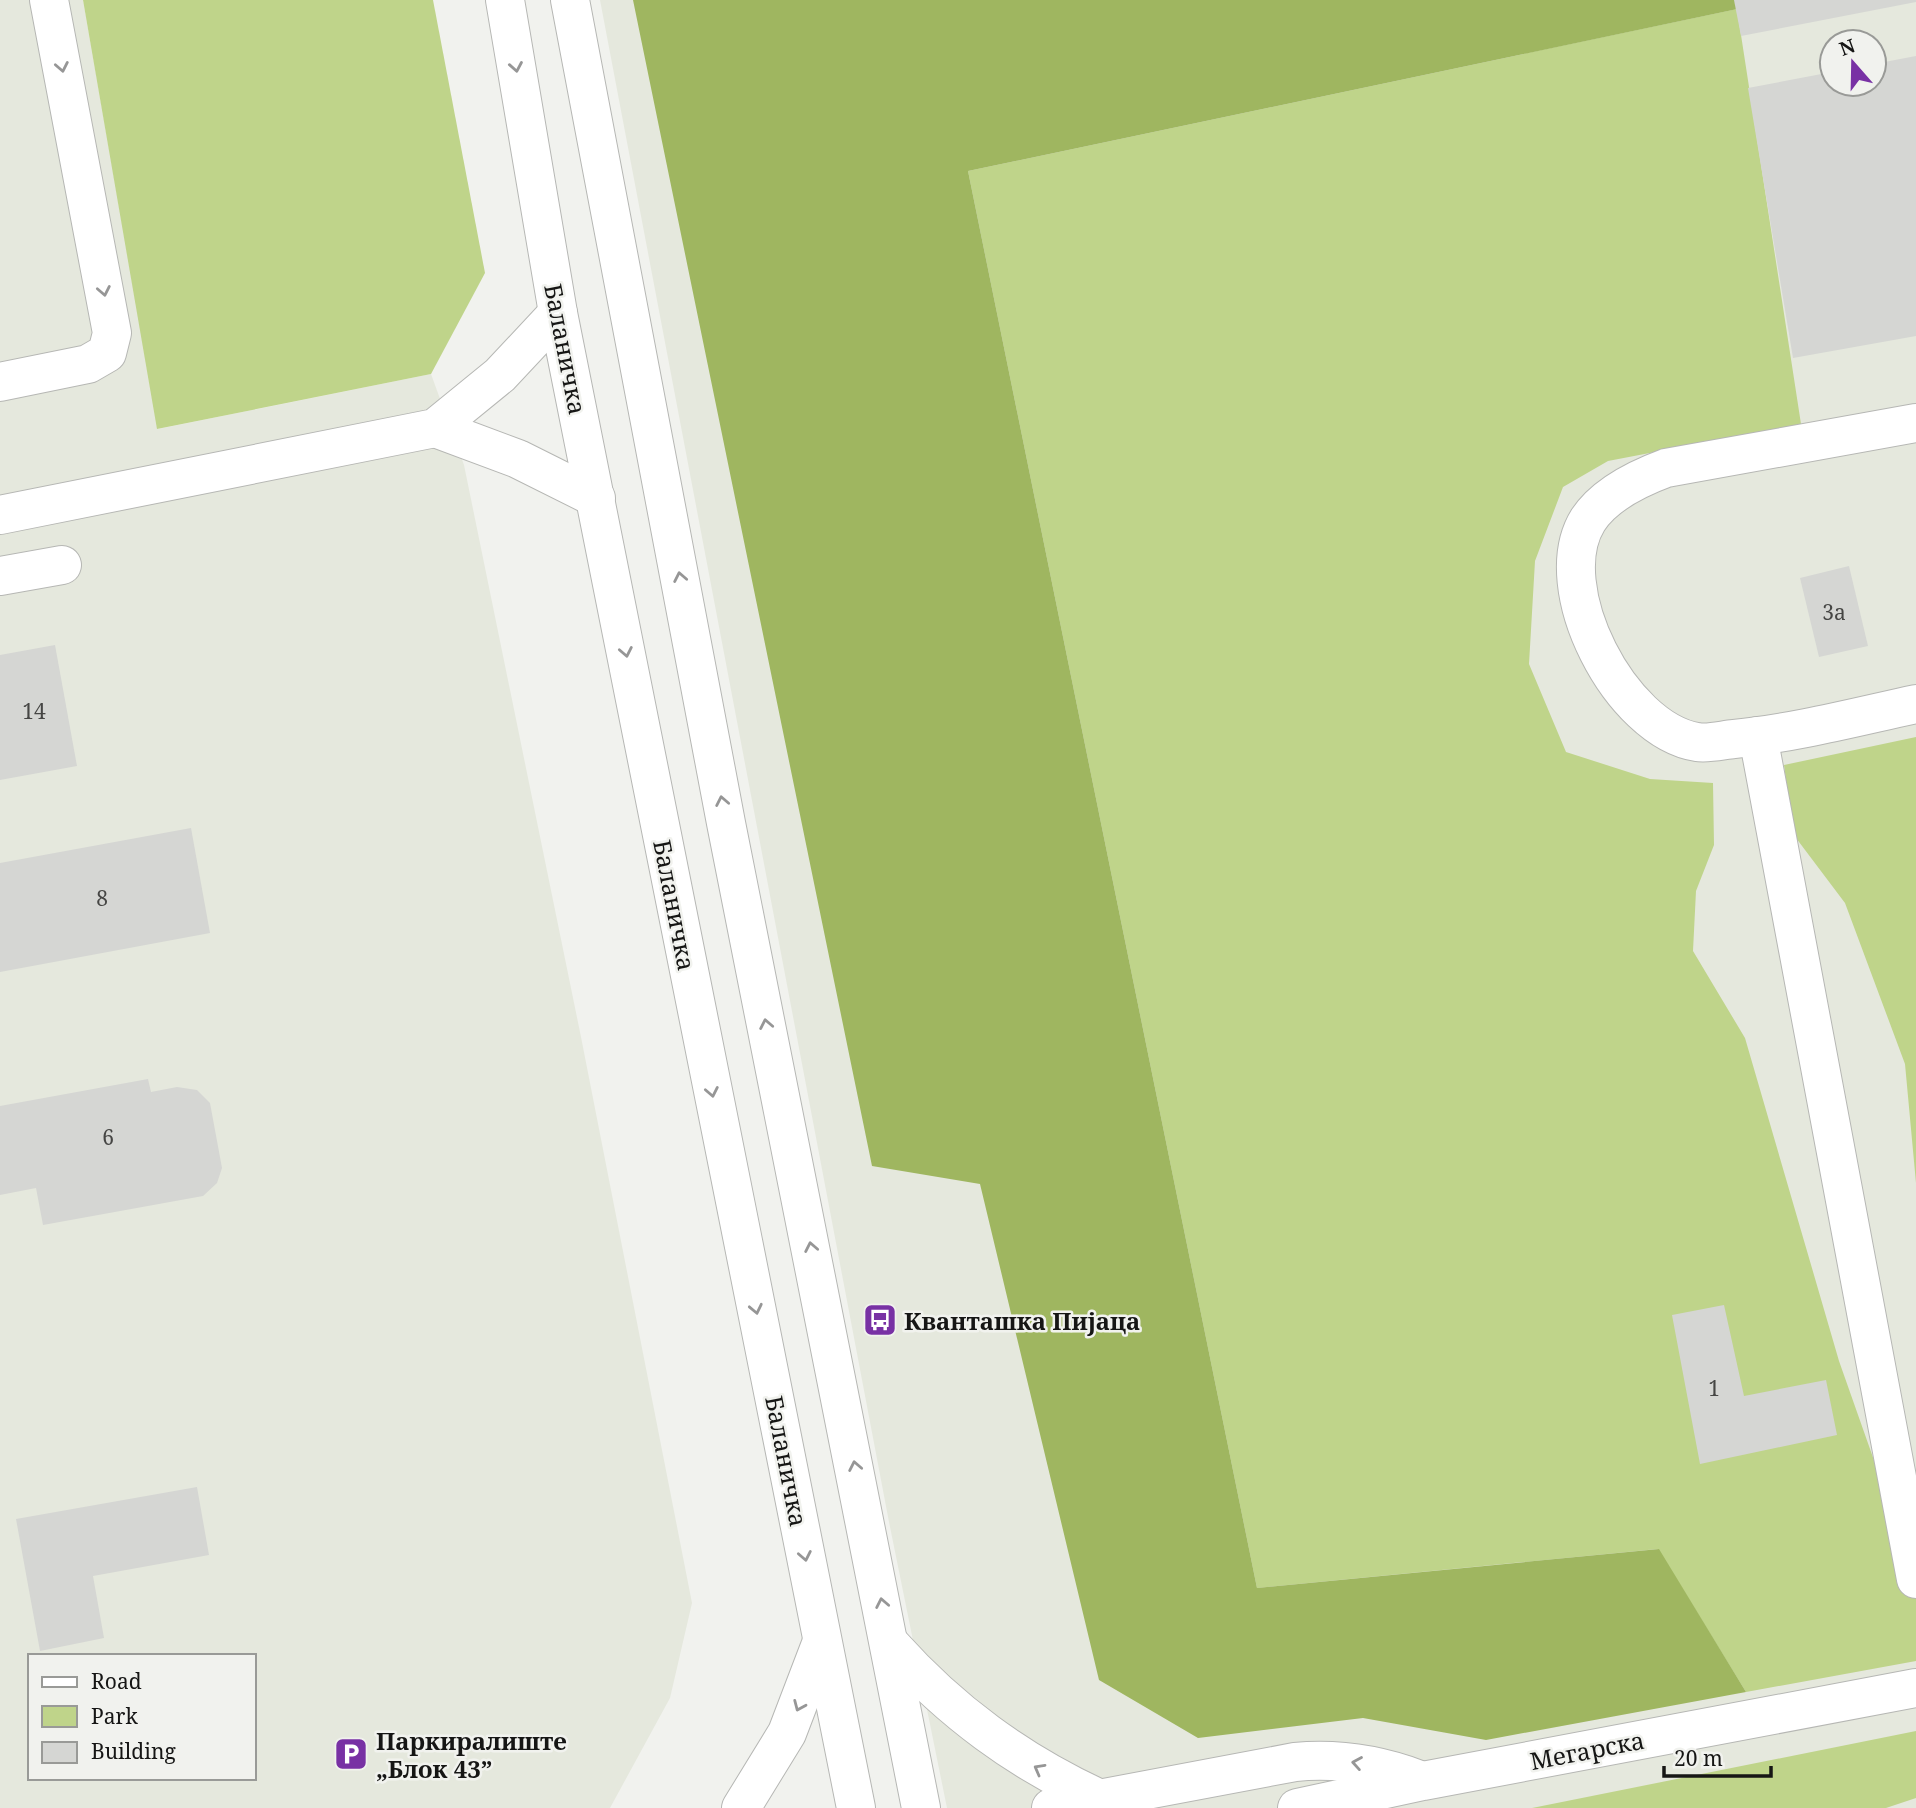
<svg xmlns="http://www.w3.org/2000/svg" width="1916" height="1808" font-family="'Noto Serif',serif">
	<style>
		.built { fill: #e5e8dd; fill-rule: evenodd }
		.green { fill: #bfd48a }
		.forest { fill: #9fb660 }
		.building { fill: #d5d6d3 }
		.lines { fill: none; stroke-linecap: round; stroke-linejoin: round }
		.minor-casing { stroke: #b6b7b4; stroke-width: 40 }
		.major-casing { stroke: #b6b7b4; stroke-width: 40 }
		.minor { stroke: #fff; stroke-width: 38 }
		.major { stroke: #fff; stroke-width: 38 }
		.oneway { stroke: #969696 }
		.labels { text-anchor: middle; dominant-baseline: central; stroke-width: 5; stroke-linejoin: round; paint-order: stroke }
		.number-label { font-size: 21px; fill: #464644 }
		.street-label { font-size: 24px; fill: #161615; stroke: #f1f2ee }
		.poi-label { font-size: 24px; font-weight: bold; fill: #161615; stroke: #f1f2ee; text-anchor: start }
	</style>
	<rect width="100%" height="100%" fill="#f1f2ee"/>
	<g class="built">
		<path d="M0 0H83L158 429 431 374 464 465 581 1037 692 1603 670 1698 610 1808H0ZM30 1656H254V1778H30Z"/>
		<path d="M600 0H1916V1808H947L889 1522ZM1832 42H1874V84H1832Z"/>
	</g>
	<g class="green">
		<polygon points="83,0 433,0 485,273 431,374 157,429"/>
		<polygon points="1737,9 1801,424 1608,461 1563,487 1535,561 1529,664 1566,752 1650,779 1713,783 1714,845 1696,891 1693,951 1745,1038 1839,1361 1888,1500 1916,1496 1916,1661 1746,1692 1658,1549 1257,1588 968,171"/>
		<polygon points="1916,737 1916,1183 1905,1064 1845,903 1793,834 1784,765"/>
		<polygon points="1916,1731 1916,1798 1886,1808 1532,1808"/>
	</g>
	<polygon class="forest" points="633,0 1780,0 968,171 1257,1588 1659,1549 1746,1692 1486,1740 1363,1718 1198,1738 1099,1680 980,1184 872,1166"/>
	<g class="building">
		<polygon points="1734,0 1916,0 1916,2 1741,36"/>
		<polygon points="1916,56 1916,336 1793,358 1748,88 1832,72 1832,84 1874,84 1874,64"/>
		<polygon points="1849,566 1868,646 1819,657 1800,578"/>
		<polygon points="55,645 77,766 0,780 0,655"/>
		<polygon points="191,828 210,933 0,972 0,863"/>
		<polygon points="148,1079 151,1092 177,1087 197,1090 210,1103 222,1168 217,1183 203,1196 43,1225 36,1188 0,1195 0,1106"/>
		<polygon points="1724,1305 1744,1396 1826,1380 1837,1435 1700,1464 1672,1315"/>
		<polygon points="197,1487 209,1555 93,1576 104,1638 40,1651 16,1519"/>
	</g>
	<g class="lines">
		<defs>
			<g id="minor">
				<polyline points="0,382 88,364 107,353 112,333 49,0"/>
				<path d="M1916 423 1666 468C1639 478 1605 494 1588 520 1546 587 1621 730 1697 742 1708 744 1723 740 1734 739 1795 733 1856 717 1916 704"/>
				<polyline points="435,428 518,459 596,498"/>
				<polyline points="0,515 435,428 500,375 558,313"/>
				<polyline points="0,576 62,565"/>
				<polyline points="1758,736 1916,1579"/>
				<path d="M1051 1808 1295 1762C1338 1758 1377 1764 1417 1779"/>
				<polyline points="1297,1808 1423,1781 1916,1688"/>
			</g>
			<g id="major">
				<polyline points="505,0 558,313 856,1808"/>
				<polyline points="570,0 726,823 921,1808"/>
				<path d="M891 1645C951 1712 1018 1761 1100 1799"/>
				<polyline points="741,1808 787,1733 821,1644"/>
			</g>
		</defs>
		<use href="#minor" class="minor-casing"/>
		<use href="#major" class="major-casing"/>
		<use href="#minor" class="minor"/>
		<use href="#major" class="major"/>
	</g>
	<defs><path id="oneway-chevron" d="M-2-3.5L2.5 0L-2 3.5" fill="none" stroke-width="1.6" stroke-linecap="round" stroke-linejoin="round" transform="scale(1.75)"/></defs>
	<g class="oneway">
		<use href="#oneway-chevron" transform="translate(62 67) rotate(79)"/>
		<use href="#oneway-chevron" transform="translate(516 67) rotate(80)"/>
		<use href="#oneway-chevron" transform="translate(104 291) rotate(79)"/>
		<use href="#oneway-chevron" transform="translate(680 577) rotate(-101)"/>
		<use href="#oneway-chevron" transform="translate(626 652) rotate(79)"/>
		<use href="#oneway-chevron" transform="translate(722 801) rotate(-101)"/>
		<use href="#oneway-chevron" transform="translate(766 1024) rotate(-101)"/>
		<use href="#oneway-chevron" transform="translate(712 1092) rotate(79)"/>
		<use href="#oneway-chevron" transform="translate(811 1247) rotate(-101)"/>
		<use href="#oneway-chevron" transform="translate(756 1309) rotate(78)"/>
		<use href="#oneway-chevron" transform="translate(855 1466) rotate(-101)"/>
		<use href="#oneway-chevron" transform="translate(805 1556) rotate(79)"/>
		<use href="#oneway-chevron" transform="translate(882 1603) rotate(-101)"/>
		<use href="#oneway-chevron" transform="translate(799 1706) rotate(113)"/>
		<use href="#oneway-chevron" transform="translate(1357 1763) rotate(-170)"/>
		<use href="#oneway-chevron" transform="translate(1039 1769) rotate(-151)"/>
	</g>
	<defs>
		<symbol id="bus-square" viewBox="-11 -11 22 22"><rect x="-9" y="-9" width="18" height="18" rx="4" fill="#7831a4" stroke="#f1f2ee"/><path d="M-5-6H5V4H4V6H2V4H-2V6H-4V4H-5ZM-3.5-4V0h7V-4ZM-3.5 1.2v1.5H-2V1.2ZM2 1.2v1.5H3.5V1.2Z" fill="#fff"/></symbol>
		<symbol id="parking-square" viewBox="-11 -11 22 22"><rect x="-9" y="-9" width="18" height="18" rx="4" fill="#7831a4" stroke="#f1f2ee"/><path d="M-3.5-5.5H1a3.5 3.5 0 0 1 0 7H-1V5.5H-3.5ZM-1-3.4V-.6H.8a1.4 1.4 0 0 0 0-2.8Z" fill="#fff"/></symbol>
	</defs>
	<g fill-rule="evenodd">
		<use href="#bus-square" x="861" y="1301" width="38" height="38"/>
		<use href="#parking-square" x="332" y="1735" width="38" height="38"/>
	</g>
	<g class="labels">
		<g class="number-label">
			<text x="1834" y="612">3a</text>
			<text x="34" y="711">14</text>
			<text x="102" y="898">8</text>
			<text x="108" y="1137">6</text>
			<text x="1714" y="1388">1</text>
		</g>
		<g class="street-label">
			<text transform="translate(566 349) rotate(79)">Баланичка</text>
			<text transform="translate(675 905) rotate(79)">Баланичка</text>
			<text transform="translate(787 1461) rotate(79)">Баланичка</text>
			<text transform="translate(1587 1750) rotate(-11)">Мегарска</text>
		</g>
		<g class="poi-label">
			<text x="904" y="1320">Кванташка Пијаца</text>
			<text x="376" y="1740">Паркиралиште<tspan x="376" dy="28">„Блок 43”</tspan></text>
		</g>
	</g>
	<rect x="28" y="1654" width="228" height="126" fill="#f1f2ee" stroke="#999a97" stroke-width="2"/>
	<rect x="42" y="1677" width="35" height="10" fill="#ffffff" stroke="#999a97" stroke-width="2"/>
	<text x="91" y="1689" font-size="21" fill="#161615">Road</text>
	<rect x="42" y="1706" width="35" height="21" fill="#bfd48a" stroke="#999a97" stroke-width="2"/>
	<text x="91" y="1724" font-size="21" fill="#161615">Park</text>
	<rect x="42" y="1742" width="35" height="21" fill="#d5d6d3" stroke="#999a97" stroke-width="2"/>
	<text x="91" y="1759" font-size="21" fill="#161615">Building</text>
	<g transform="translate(1853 63) rotate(340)"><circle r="33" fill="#f1f2ee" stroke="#999a97" stroke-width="2"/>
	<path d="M0-5L12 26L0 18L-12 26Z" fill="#7831a4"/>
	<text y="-10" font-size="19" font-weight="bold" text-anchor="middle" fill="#161615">N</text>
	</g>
	<path d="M1664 1766v10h107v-10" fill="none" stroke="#161615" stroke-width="3.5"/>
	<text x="1674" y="1766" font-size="21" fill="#161615" stroke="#f1f2ee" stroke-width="5" paint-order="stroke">20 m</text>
</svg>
